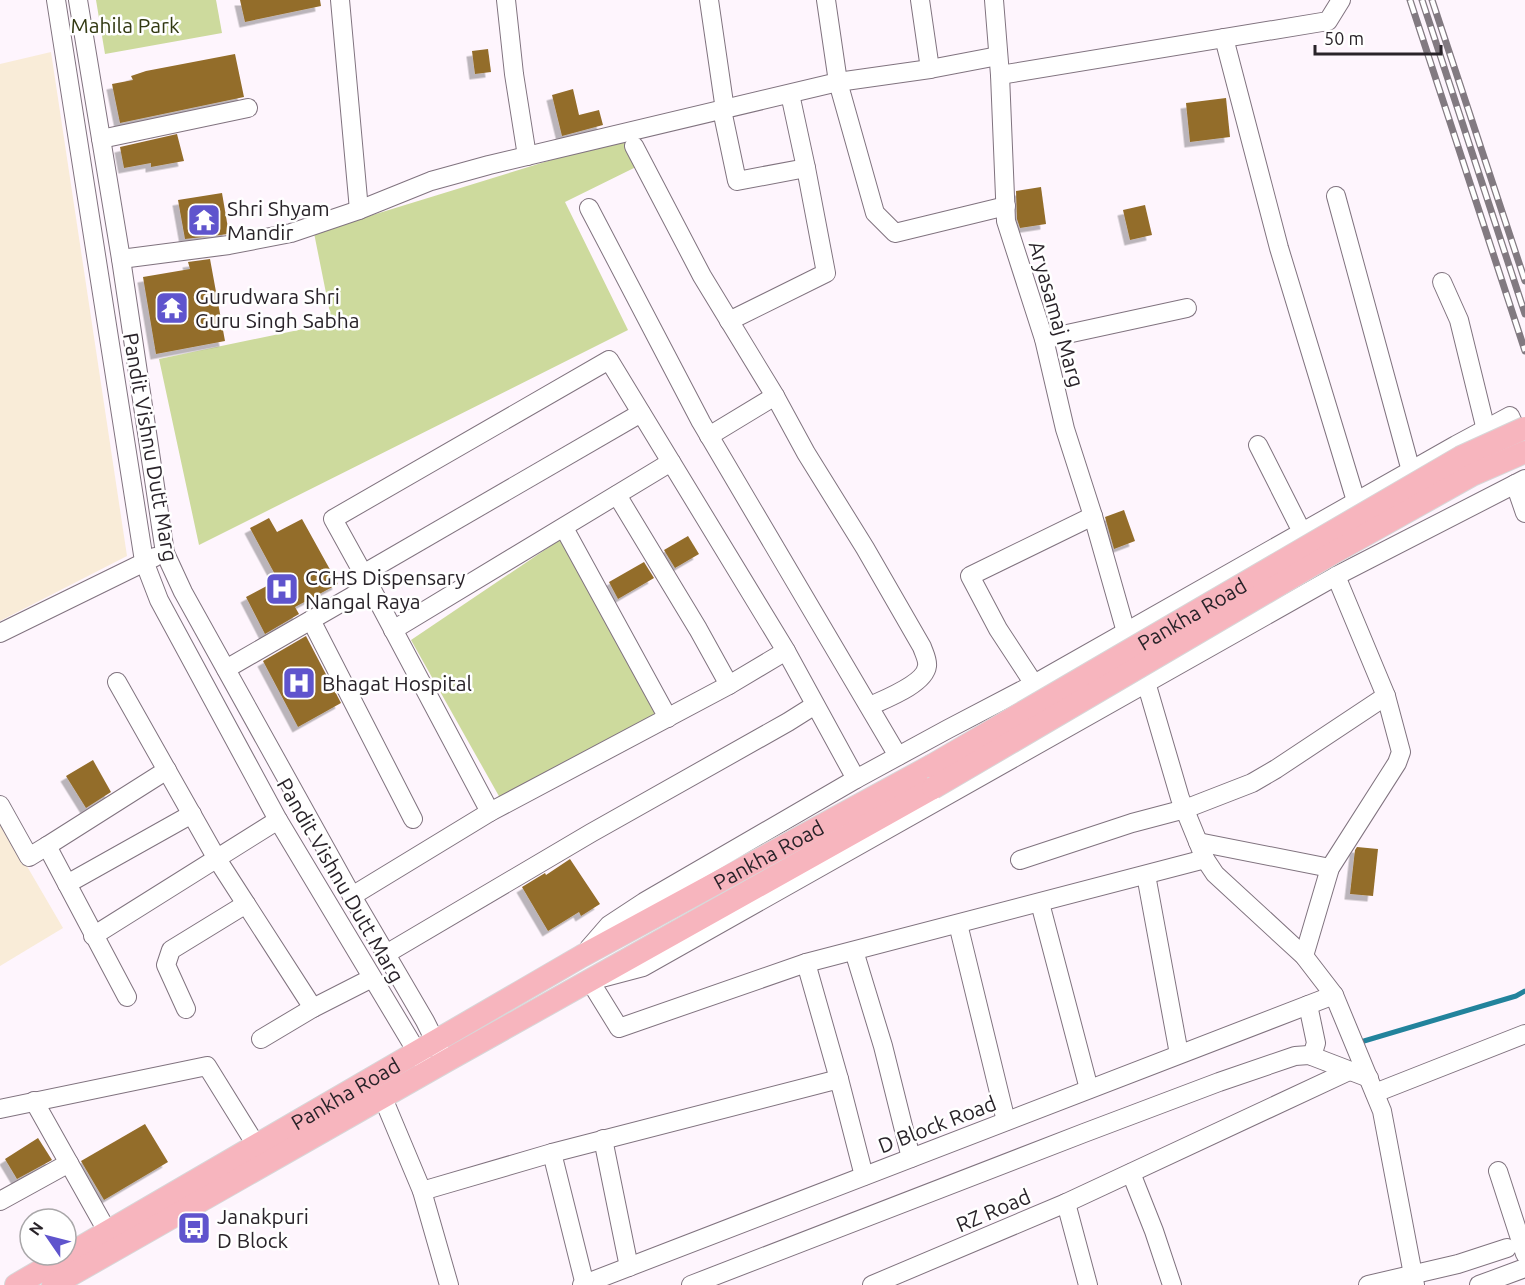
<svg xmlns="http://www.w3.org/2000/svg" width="1525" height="1285" font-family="Ubuntu,sans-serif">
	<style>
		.education { fill: #f9ecd8 }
		.green { fill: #cdda9d }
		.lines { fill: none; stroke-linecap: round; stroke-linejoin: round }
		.stream { stroke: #22839c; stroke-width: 5 }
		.building { fill: #936d2a; filter: url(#shadow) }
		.minor-casing { stroke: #80737f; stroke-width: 20 }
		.major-casing { stroke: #d8d7d8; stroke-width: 24 }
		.minor { stroke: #fff; stroke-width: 18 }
		.major { stroke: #f7b5be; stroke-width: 22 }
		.rail-casing { stroke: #827a81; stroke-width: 7 }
		.rail { stroke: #fff; stroke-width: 4.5; stroke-dasharray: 14; stroke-linecap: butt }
		.major-bridge-casing { stroke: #d8d7d8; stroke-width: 24; stroke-linecap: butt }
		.major-bridge { stroke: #f7b5be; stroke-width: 22 }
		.labels { text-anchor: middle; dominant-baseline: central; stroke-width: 5; stroke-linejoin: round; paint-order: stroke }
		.park-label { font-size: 21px; fill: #323912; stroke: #fff }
		.poi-label { font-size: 21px; fill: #292329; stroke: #fff; text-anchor: start }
		.street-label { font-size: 21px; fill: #292329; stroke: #fff }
	</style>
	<defs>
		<filter id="shadow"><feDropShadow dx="-5.5" dy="5.5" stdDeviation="0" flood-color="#0004"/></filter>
	</defs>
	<rect width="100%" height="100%" fill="#fef5fd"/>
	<g class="education">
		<polygon points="51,52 127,556 0,621 0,64"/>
		<polygon points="0,820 63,928 0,966"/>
	</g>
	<g class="green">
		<polygon points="96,0 216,0 222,33 105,54"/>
		<polygon points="623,138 638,166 565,202 628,330 199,545 159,359 332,323 314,233"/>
		<polygon points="561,539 656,715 500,798 411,640"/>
	</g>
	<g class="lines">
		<polyline class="stream" points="1364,1041 1516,996 1525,991"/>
	</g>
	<g class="building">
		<polygon points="240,0 320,0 321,6 245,22"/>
		<polygon points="488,49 491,72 475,74 472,51"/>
		<polygon points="235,54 244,97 120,123 112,84 133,80 131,76 146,71"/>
		<polygon points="573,89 579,115 599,110 603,125 562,136 552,95"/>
		<polygon points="1226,98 1230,137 1190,142 1186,103"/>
		<polygon points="177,134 184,161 151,167 151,163 124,168 120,147"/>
		<polygon points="1041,187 1046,224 1020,228 1017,219 1016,191"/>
		<polygon points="222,193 229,234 185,239 178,200"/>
		<polygon points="1145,205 1152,235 1130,240 1123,210"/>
		<polygon points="210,259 225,341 156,354 143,277 190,269 188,262"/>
		<polygon points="1124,510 1135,541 1114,549 1105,517"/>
		<polygon points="269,518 277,532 302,519 338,584 295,607 299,614 265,634 246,597 278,580 250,528"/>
		<polygon points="688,536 699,554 675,568 664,550"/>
		<polygon points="644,562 654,578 618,599 609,582"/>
		<polygon points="306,636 341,703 298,727 263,661"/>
		<polygon points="93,760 111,792 86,808 66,776"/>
		<polygon points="1357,847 1378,849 1373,896 1350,894 1355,850"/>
		<polygon points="570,859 600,904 581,916 579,912 548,931 522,887 545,873 546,875"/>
		<polygon points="145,1124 168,1162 104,1200 81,1161"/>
		<polygon points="38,1138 52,1160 17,1179 5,1159"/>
	</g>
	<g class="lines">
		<defs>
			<g id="minor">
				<polyline points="56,0 144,561 159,600 278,820 423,1062"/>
				<polyline points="78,0 121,259 165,553 183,592 352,896 425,1021 440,1051"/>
				<polyline points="340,0 359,210"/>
				<polyline points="506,0 514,74 527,156"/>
				<polyline points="709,0 725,110"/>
				<polyline points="826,0 838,82 875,213 895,233 1006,206"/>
				<polyline points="920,0 930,69"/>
				<polyline points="994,0 1000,75 1006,221 1044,339 1065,429 1093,516 1126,632"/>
				<polyline points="1224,38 1279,248 1356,501"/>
				<polyline points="1000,75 1328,21 1341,0"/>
				<polyline points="722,110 737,181 806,168 790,94"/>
				<polyline points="101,139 248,108"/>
				<path d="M634 146 702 276 775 396 806 453 865 548 922 647C924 653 928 660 927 666 925 684 885 699 870 706"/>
				<polyline points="1336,196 1411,471"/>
				<polyline points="589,208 701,422 898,756"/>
				<polyline points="121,259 229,245 291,233 359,210 431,181 489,165 838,82 930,69 998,56"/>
				<polyline points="1442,282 1459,320 1486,430"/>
				<polyline points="729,321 826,273 806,168"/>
				<polyline points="1044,339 1187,308"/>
				<polyline points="709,436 775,396"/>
				<polyline points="1258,445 1302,532"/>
				<polyline points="1515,484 1525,513"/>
				<polyline points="617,495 698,629 729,685"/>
				<polyline points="564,528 668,718"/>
				<polyline points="363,574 641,413"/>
				<polyline points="370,586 490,812"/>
				<polyline points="311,620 413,819"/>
				<polyline points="393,630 671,462"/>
				<polyline points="0,633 155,557"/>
				<polyline points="226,669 370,586 333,519 609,360 786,651 856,779"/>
				<polyline points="1143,672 1180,798 1205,859 1215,874 1304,956 1334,995 1382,1111 1415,1285"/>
				<polyline points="117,682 217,859 313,1008"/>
				<polyline points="1034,684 998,629 970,576 1093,516"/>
				<polyline points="0,805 29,857 47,846 127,997"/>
				<polyline points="1198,842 1330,868"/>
				<polyline points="47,846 167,770"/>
				<polyline points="1020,860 1132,823 1185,809 1252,783 1276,769 1386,696"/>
				<polyline points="1146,875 1179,1054"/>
				<polyline points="67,884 192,814"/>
				<polyline points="352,896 490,812 729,685 786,651"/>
				<polyline points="1040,903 1089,1089"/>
				<polyline points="958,924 1006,1121"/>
				<polyline points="93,936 278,820"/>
				<polyline points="589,948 609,925 644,902 856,779 948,729 1034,684 1456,445 1510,416 1522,443"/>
				<polyline points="854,951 883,1046 911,1158"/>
				<polyline points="386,954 591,833 788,722 815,705"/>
				<polyline points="1304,956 1330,868 1397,763 1401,752 1386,696 1336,576"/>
				<polyline points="806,963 1205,859"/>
				<polyline points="1308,1005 1316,1043 1312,1056"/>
				<polyline points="186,1009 166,965 171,950 246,904"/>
				<polyline points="261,1039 313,1008 372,978"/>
				<polyline points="839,1079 806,963 619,1028 590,981 643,967 1336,576 1525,479"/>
				<polyline points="1375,1093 1525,1034"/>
				<polyline points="383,1098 422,1191 449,1285"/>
				<polyline points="34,1101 107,1231"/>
				<polyline points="0,1109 207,1066 256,1145"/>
				<polyline points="603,1139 629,1267"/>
				<polyline points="552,1153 585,1285"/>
				<polyline points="1498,1171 1525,1254"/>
				<polyline points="1131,1173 1154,1231 1172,1285"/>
				<polyline points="422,1191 552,1153 839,1079 864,1176"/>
				<polyline points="0,1201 69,1163"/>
				<polyline points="1066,1203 1088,1285"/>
				<polyline points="582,1285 1334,995"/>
				<polyline points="691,1285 1084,1133 1219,1082 1295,1056 1309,1055 1369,1078"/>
				<polyline points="872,1285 1066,1203 1349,1071"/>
				<polyline points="1368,1285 1458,1264 1507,1248"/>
				<polyline points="1479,1285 1525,1268"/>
			</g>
			<g id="major">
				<path id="s1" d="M16 1285 582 956 931 766"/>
				<polyline points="53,1285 446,1061 933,788"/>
			</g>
		</defs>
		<use href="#minor" class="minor-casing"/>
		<use href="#major" class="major-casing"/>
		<use href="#minor" class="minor"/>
		<use href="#major" class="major"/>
		<defs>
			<g id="rail">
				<polyline points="1410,0 1525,351"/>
				<polyline points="1422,0 1525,314"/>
				<polyline points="1432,0 1525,281"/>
			</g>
		</defs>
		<use href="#rail" class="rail-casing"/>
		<use href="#rail" class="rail"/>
		<defs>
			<g id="major-bridge">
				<path id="s2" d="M931 766 1461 457 1525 428"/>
				<polyline points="933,788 1333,553 1472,475 1525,452"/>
			</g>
		</defs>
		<use href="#major-bridge" class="major-bridge-casing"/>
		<use href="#major-bridge" class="major-bridge"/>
	</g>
	<defs>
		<symbol id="temple-square" viewBox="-11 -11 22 22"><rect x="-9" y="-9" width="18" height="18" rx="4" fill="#5f54cd" stroke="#fff"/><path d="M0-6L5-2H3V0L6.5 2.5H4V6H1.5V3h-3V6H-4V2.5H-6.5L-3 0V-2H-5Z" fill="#fff"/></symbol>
		<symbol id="hospital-square" viewBox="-11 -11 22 22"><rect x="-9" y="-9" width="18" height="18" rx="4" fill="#5f54cd" stroke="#fff"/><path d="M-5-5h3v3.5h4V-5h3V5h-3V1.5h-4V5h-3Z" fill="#fff"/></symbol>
		<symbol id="bus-square" viewBox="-11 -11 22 22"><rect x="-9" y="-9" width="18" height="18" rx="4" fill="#5f54cd" stroke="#fff"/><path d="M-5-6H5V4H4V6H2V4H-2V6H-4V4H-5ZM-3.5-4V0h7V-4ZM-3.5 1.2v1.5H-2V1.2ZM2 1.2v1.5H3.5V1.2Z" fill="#fff"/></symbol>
	</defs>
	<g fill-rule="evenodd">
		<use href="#temple-square" x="185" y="201" width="38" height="38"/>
		<use href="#temple-square" x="153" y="289" width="38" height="38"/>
		<use href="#hospital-square" x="263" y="570" width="38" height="38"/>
		<use href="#hospital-square" x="280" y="664" width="38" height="38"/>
		<use href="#bus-square" x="175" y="1209" width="38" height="38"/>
	</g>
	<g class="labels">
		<g class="park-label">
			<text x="125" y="25">Mahila Park</text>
		</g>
		<g class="poi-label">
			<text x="227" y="208">Shri Shyam<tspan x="227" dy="24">Mandir</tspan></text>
			<text x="195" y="296">Gurudwara Shri<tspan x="195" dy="24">Guru Singh Sabha</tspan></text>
			<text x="305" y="577">CGHS Dispensary<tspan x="305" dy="24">Nangal Raya</tspan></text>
			<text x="322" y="683">Bhagat Hospital</text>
			<text x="217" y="1216">Janakpuri<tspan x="217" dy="24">D Block</tspan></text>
		</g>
		<g class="street-label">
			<text transform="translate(1057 314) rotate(74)">Aryasamaj Marg</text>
			<text transform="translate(151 447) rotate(80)">Pandit Vishnu Dutt Marg</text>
			<text stroke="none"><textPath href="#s2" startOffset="302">Pankha Road</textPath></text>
			<text stroke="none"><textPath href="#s1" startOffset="867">Pankha Road</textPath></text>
			<text transform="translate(341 880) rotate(60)">Pandit Vishnu Dutt Marg</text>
			<text stroke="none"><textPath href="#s1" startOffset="381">Pankha Road</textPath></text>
			<text transform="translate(937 1124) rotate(-21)">D Block Road</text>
			<text transform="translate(993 1210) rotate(-23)">RZ Road</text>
		</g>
	</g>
	<g transform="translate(48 1237) rotate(305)"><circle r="28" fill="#ffffff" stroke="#a9a7a9" stroke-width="1.5"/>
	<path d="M0-4.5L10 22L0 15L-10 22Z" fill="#5f54cd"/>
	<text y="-9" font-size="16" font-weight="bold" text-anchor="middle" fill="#292329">N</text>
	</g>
	<path d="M1315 45v9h126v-9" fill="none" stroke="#292329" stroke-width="3"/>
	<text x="1324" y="45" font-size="18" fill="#292329" stroke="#ffffff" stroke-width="4.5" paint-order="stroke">50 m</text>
</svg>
